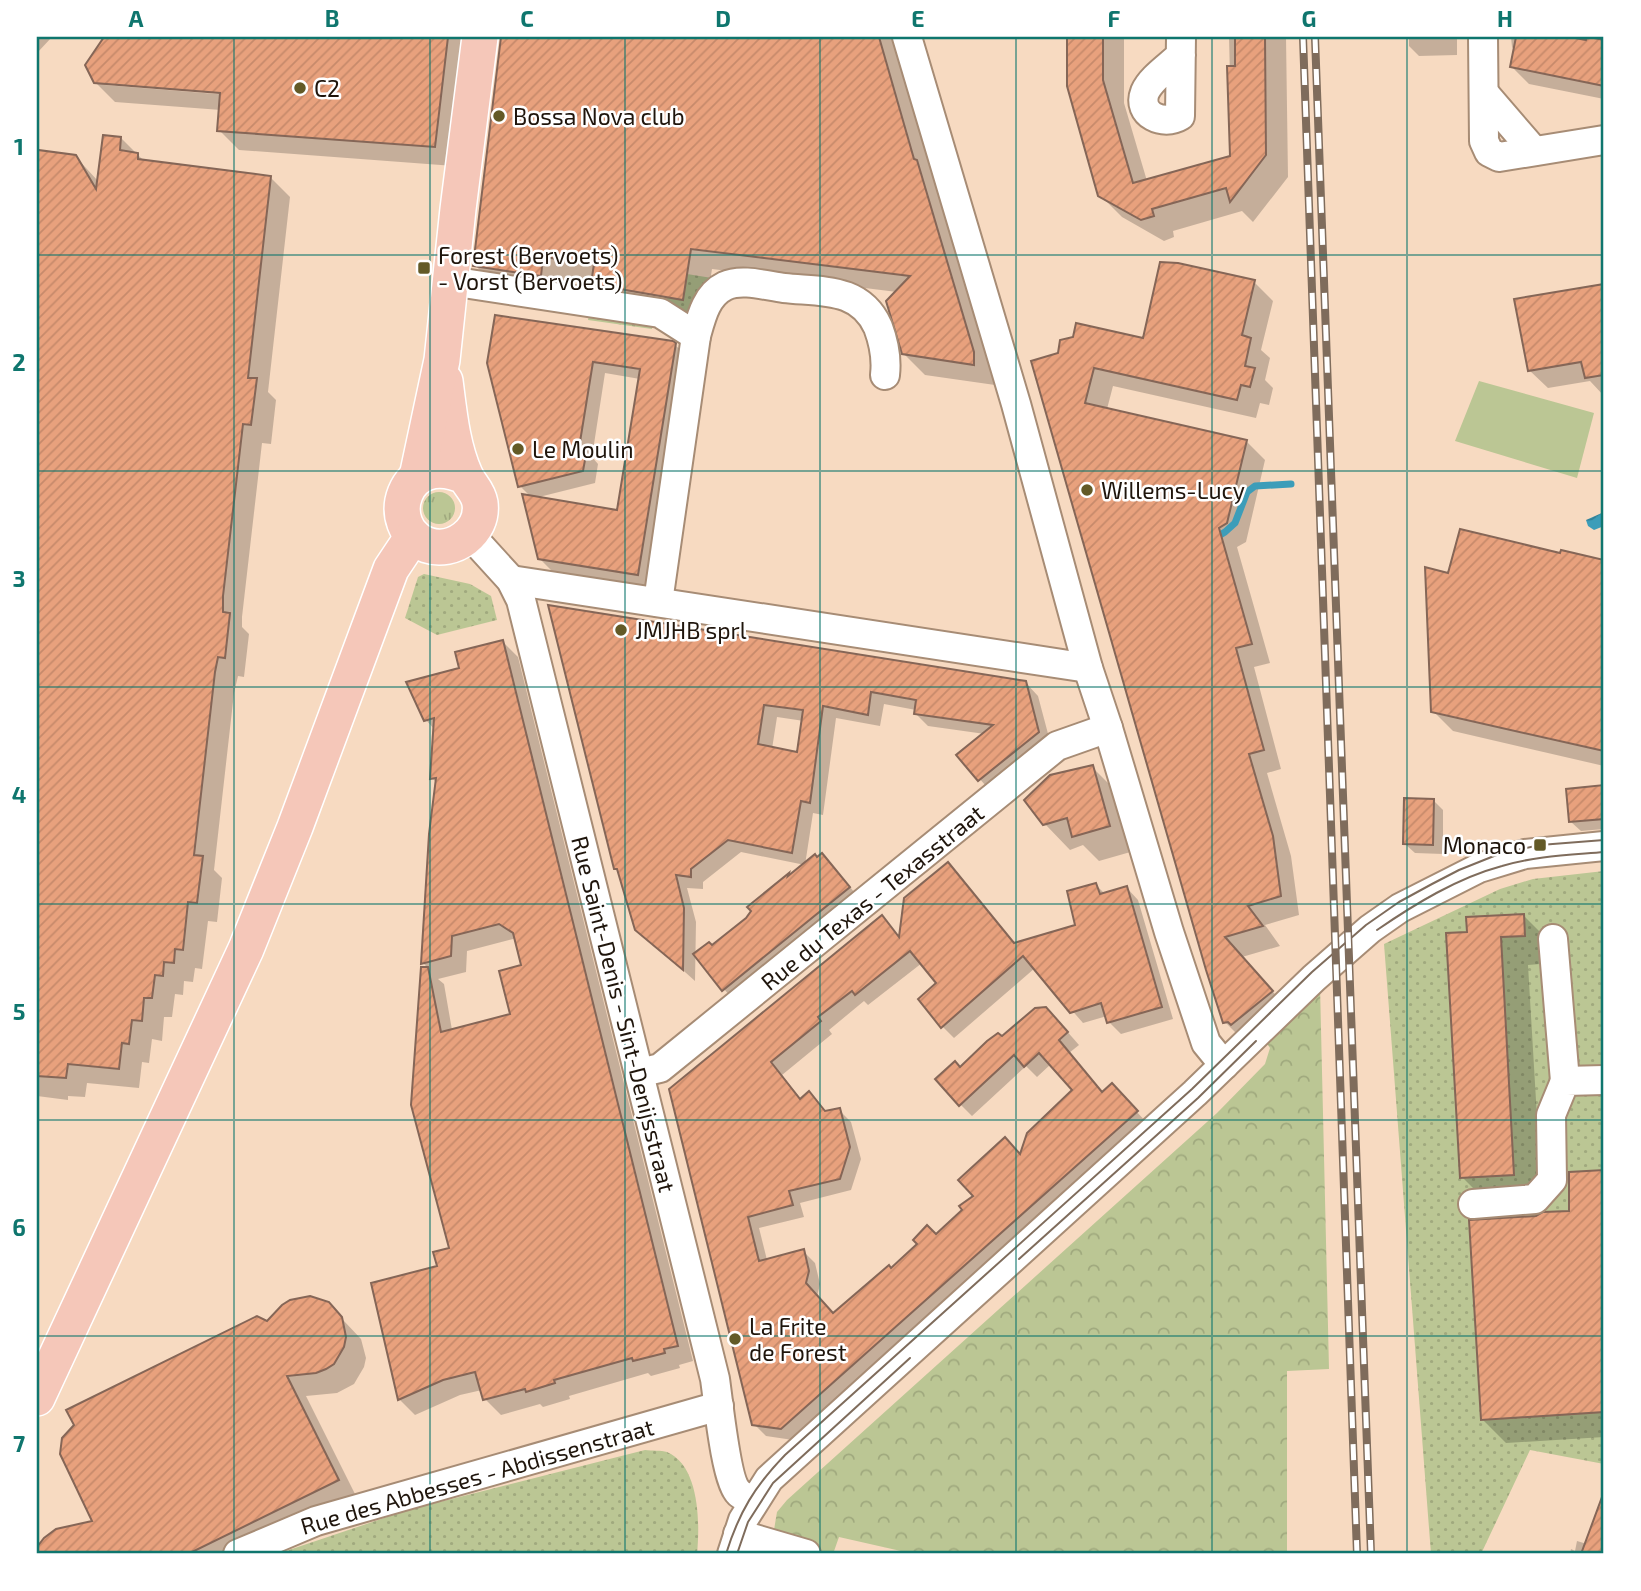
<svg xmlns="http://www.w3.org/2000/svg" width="1641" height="1591" font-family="'Exo 2',sans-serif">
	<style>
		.grass { fill: url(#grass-tufts) }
		.park { fill: url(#park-crowns) }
		.garden { fill: url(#garden-dots) }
		.pitch { fill: #bbc694 }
		.water { fill: url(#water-waves) }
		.shadow { fill: #0003; fill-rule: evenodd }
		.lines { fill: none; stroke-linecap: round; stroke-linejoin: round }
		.stream { stroke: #3c9db9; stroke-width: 7 }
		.building { fill: url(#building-hatch); stroke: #856657; stroke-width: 2; fill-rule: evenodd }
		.minor-casing { stroke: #a78c75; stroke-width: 32 }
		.major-casing { stroke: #fff; stroke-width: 38 }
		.minor { stroke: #fff; stroke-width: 28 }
		.major { stroke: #f5c7b9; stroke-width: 35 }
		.tram { stroke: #7f6c5c; stroke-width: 2 }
		.rail-casing { stroke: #7f6c5c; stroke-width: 8 }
		.rail { stroke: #fff; stroke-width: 5; stroke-dasharray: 16; stroke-linecap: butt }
		.grid { fill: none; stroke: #0f766e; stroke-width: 2; stroke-opacity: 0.55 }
		.poi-dot { fill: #635a27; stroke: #fff; stroke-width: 2.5 }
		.labels { text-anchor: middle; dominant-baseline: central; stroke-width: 5; stroke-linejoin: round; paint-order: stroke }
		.poi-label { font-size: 23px; fill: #1f150c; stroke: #fff; text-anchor: start }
		.street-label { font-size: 23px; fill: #1f150c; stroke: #fff }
		.neatline { fill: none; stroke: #0f766e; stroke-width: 2.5 }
		.grid-label { font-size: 23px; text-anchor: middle; font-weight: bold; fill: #0f766e }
	</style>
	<defs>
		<pattern id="grass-tufts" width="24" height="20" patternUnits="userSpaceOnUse" patternTransform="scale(1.75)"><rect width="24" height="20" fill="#bbc694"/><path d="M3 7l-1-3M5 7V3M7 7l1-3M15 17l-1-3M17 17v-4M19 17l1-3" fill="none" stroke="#a0a97e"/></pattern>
		<pattern id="park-crowns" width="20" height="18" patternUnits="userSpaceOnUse" patternTransform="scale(1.75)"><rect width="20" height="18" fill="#bbc694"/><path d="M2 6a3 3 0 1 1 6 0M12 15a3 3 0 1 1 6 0" fill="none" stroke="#a0a97e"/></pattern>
		<pattern id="garden-dots" width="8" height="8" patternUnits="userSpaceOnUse" patternTransform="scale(1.75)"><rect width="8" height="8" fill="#bbc694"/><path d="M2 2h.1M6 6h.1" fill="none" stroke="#a0a97e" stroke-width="1.8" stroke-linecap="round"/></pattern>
		<pattern id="water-waves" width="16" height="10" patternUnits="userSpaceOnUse" patternTransform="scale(1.75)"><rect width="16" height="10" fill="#3c9db9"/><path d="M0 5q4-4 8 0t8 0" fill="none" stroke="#327f95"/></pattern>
		<pattern id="building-hatch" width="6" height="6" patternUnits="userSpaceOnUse" patternTransform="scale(1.75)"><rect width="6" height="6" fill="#e8a17d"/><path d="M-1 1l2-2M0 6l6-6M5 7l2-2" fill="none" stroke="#c78a6b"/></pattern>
	</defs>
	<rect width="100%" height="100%" fill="#f7dac1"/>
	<circle class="grass" cx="439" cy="508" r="16"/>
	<polygon class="park" points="1320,986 1329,1369 1287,1371 1287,1554 914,1554 839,1537 833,1554 828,1554 773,1536 777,1512 787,1500 1217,1113 1265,1064 1270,1048 1264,1039"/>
	<g class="garden">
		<polygon points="687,274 712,278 692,319 666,307 663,296"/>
		<polygon points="590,309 653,318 652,329 588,320"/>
		<polygon points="424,574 470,584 491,596 497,620 437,635 405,618 418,577"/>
		<polygon points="1604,871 1604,1464 1530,1450 1481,1554 1431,1554 1384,944 1500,889 1533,879"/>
		<path d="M645 1450C652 1451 661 1450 667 1452 700 1466 700 1524 697 1554H277L408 1510Z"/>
	</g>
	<polygon class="pitch" points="1479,381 1594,413 1577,478 1455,441"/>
	<polygon class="water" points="1604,512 1604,526 1594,530 1588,526 1586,520"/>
	<g class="shadow">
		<polygon points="37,37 52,37 37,53"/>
		<path d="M106 37H470L454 166 239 150 219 130 221 110 115 102 95 82 87 65ZM105 82 229 92V95L105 85Z"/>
		<polygon points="503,37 894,37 934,178 938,183 995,374 995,385 925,375 903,353 897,292 712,269 704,320 615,305 593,282 564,278 562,296 496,287 475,265"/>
		<polygon points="1069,37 1124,37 1124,103 1147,181 1232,157 1229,37 1286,37 1288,177 1253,222 1242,211 1173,231 1174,237 1164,241 1122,217 1100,195 1069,86"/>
		<polygon points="1409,37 1457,37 1457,55 1419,56 1409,46"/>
		<polygon points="1511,37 1570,37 1570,39 1588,42 1588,38 1604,42 1604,99 1529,84 1512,67 1515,51 1512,47"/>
		<polygon points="121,138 145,162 270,177 290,197 268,392 276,400 271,444 262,443 242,617 242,627 249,634 244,677 238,676 234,693 214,870 222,878 217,922 208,921 202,969 195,968 193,982 184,981 183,995 175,994 172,1017 164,1017 162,1041 152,1039 149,1063 142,1062 139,1088 87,1083 85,1097 68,1096 68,1100 37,1096 37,180 40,152 75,156 98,181"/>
		<polygon points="1254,282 1273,301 1261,350 1270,358 1265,380 1273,388 1269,405 1260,403 1256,418 1113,386 1107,409 1246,441 1265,460 1246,542 1237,547 1270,663 1254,667 1281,769 1267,773 1291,856 1299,915 1265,925 1280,946 1242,957 1290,1011 1244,1041 1225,1022 1033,362 1145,340"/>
		<polygon points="1604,286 1604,396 1590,381 1548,388 1529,370 1516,301"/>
		<path d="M675 345 688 357 650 586 552 571 539 558 531 497 520 486 489 363ZM605 373 640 379 619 512 535 498 595 483 598 464 592 457Z"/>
		<polygon points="1561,555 1604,563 1604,766 1453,731 1433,711 1449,576"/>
		<path d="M550 607 1025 682 1038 696 1051 745 992 793 959 755 985 734 928 726 915 713 916 710 884 704 880 726 836 718 823 815 813 813 805 865H832L859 898 733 1000 696 954 712 947 747 919 753 911 750 907 805 865 741 852 703 882V889L687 888 696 922 695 981 647 938 621 873 616 868ZM777 717 804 721 799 754 772 749Z"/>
		<path d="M503 642 518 657 693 1361 679 1365 680 1368 651 1376 648 1373 569 1396 570 1399 543 1407 540 1404 501 1415 485 1399 482 1390 460 1395 415 1415 399 1399 439 1268 451 1249 423 969 428 968 423 963 437 783 432 778 435 730 426 720 461 670ZM517 938 523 966 512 1016 452 1030 444 984 438 979 466 972 467 951Z"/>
		<polygon points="1092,767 1117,792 1134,851 1099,861 1083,845 1070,850 1045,824"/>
		<polygon points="1604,787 1604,829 1581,831 1571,822 1568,790"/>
		<polygon points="1433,800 1443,810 1443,854 1415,853 1405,844"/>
		<polygon points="948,864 1016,945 1077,927 1096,885 1105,894 1127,888 1138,900 1173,1019 1121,1034 1109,1022 1107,1016 1083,1023 1035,968 954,1038 942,1026 938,983 922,963 868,1005 864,1001 829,1030 832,1034 782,1075 802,1100 809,1094 826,1113 839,1110 851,1122 861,1159 851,1190 800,1203 804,1217 759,1228 767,1260 803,1251 815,1263 820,1284 817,1297 833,1314 936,1236 1021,1156 1075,1090 1051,1064 1037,1077 1026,1066 972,1116 960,1104 960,1069 1001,1038 1058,1021 1079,1045 1069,1053 1103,1093 1123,1097 1148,1124 793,1440 766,1436 754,1424 671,1090 893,930 900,939"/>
		<polygon points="1523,915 1551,943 1552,963 1528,965 1542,1202 1490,1205 1462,1177 1469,933"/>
		<polygon points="1604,1172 1604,1437 1506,1443 1482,1419 1537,1217 1571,1212 1570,1174"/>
		<polygon points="328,1304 361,1339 366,1358 364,1367 354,1384 337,1393 306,1396 358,1500 248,1554 37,1554 38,1551 94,1522 268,1323"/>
		<polygon points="1604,1496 1604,1554 1570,1554 1571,1549 1575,1551 1577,1541 1587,1544"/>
	</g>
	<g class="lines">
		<polyline class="stream" points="1215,538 1225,532 1235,523 1247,492 1255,486 1291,484"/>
	</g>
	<g class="building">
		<polygon points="104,37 448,37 435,147 217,131 220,93 94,83 85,65"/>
		<polygon points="501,37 879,37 914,159 917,160 974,352 974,365 902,354 886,301 910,276 691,249 683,300 591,284 594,264 543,257 541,276 473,266"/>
		<polygon points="1067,37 1103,37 1103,80 1133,183 1230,156 1227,66 1235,66 1235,37 1265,37 1266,155 1230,202 1226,188 1152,209 1154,216 1141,220 1098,196 1067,86"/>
		<polygon points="1516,37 1570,37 1586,40 1587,37 1589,37 1604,40 1604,86 1510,67"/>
		<polygon points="103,135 121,137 120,150 138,153 138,159 271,176 248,378 257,378 251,425 243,424 223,596 223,612 230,613 225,658 218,657 215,672 194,855 203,856 197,903 188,902 183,950 175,949 174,963 164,962 163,976 155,975 152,998 144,998 142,1021 132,1020 129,1044 122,1043 119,1069 68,1064 66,1078 37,1076 37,164 38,150 76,155 96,189"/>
		<polygon points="1160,262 1178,263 1255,280 1242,335 1251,338 1245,366 1255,368 1250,387 1241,385 1237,400 1094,368 1085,403 1247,440 1227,523 1219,528 1252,644 1236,648 1264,750 1249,754 1273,836 1281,896 1248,906 1263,926 1225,937 1273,991 1231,1025 1228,1022 1223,1023 1206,970 1031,361 1058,353 1060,340 1073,337 1076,323 1143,338"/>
		<polygon points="1604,284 1604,375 1585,378 1581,362 1528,371 1514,299"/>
		<polygon points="495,315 673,341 676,343 638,575 538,559 522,494 617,510 640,369 593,362 579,448 587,449 583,471 518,487 487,363"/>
		<polygon points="1460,529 1560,553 1561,550 1604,560 1604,751 1431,712 1425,567 1448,573"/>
		<path d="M548 605 1026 681 1039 732 978 781 956 755 993 725 914 714 916 700 871 692 868 715 823 706 810 803 801 801 792 853 728 840 691 869V877L676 875 684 908 683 970 635 930 617 869H614ZM764 705 803 710 797 752 758 744Z"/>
		<polygon points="503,640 678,1346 664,1349 665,1353 633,1361 632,1358 554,1380 555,1383 526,1392 525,1389 483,1400 475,1372 443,1380 398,1400 371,1283 437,1266 433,1252 449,1248 411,1105 421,967 428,967 441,1032 510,1014 499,971 521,965 513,933 499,924 452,936 451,956 421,964 429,834 436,778 430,779 434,718 424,721 406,682 459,668 455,652"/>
		<polygon points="1093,765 1110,826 1072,837 1067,818 1043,825 1024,800 1050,775"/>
		<polygon points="1604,785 1604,819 1569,822 1566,789"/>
		<polygon points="1404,798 1434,799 1433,845 1403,844"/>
		<polygon points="822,853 850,887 722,991 693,954 709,942 712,945 746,918 751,911 747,907 789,873 788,876 815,854 817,857"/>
		<polygon points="948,862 1014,943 1075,925 1067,891 1096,883 1100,894 1127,886 1162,1007 1107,1023 1101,1003 1070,1013 1023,956 941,1028 918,999 936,983 910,951 855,995 852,991 818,1017 821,1021 771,1062 800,1099 809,1091 825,1111 840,1108 850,1147 840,1179 789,1191 793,1205 748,1217 759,1261 804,1249 809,1271 806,1283 833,1313 889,1265 891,1268 917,1244 913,1240 927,1225 936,1234 962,1210 959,1206 973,1196 958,1180 1005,1137 1020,1154 1027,1133 1072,1090 1039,1053 1024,1067 1014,1055 959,1106 935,1079 955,1061 960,1067 987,1041 998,1033 1002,1036 1035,1008 1046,1007 1068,1032 1059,1040 1102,1092 1112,1083 1138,1111 781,1429 752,1425 669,1089 882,915 899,937 904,898"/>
		<polygon points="1524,914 1525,936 1501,937 1514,1175 1460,1178 1446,933 1467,932 1466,917"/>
		<polygon points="1604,1170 1604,1412 1481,1420 1469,1220 1536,1216 1543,1212 1569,1211 1569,1172"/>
		<polygon points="310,1296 329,1302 342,1317 346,1337 344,1347 334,1364 326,1369 316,1373 287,1376 339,1480 188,1554 37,1554 37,1547 44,1538 56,1529 92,1521 60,1454 62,1438 74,1425 66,1410 257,1316 267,1321 282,1305 290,1300"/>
		<polygon points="1602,1497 1604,1497 1604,1554 1581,1554"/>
	</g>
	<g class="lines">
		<defs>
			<g id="minor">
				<polyline points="907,37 1016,404 1088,668 1108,728 1169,932 1206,1043 1224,1065"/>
				<path d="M1181 37 1180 116C1164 126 1136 115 1145 92 1151 78 1170 66 1181 55"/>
				<polyline points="1483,37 1484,141 1489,152 1499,157 1604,140"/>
				<polyline points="1484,93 1534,151"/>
				<polyline points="450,281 660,313 696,336"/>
				<path d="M470 535 511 580 521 600 715 1379C718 1399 726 1482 739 1493 742 1496 749 1498 753 1501"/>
				<polyline points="511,580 1088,668"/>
				<path d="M658 602 696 336C701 318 706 295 725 286 742 278 767 286 784 288 822 292 860 287 878 327 884 343 887 358 885 375"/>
				<polyline points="1553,939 1565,1081"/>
				<polyline points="639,1073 660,1068 1057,746 1108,728"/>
				<polyline points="1473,1204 1535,1199 1552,1180 1551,1115 1565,1081 1604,1080"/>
				<polyline points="738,1534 806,1554"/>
				<polyline points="238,1554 316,1521 719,1406"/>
				<polyline points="732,1554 743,1520 769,1479 1195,1093 1314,978 1370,929 1400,908 1479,868 1525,854 1604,846"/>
			</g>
			<g id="major">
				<path d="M445 381C449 412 452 446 465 475 470 486 478 491 480 503 484 532 453 554 427 545 381 528 402 447 466 477"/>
				<polyline points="417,477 442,360 458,209 480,37"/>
				<polyline points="37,1398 246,949 295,827 391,569 413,536"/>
			</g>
		</defs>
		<use href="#minor" class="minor-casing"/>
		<use href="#major" class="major-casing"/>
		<use href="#minor" class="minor"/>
		<use href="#major" class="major"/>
		<g class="tram">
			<path d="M1377 930C1415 904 1457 878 1502 866 1535 856 1570 855 1604 852"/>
			<polyline points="1019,1259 1198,1098 1256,1041"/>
			<path d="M726 1554C739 1512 755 1486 785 1455L1192 1089 1312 972 1366 925 1399 902 1432 884 1459 870 1499 854 1540 845 1604 840"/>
			<polyline points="737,1554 748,1522 773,1483 910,1358"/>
		</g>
		<defs>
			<g id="rail">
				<polyline points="1303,37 1357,1554"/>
				<polyline points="1315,37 1371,1554"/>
			</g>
		</defs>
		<use href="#rail" class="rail-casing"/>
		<use href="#rail" class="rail"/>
	</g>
	<path class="grid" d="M234 37V1554M430 37V1554M625 37V1554M820 37V1554M1016 37V1554M1212 37V1554M1407 37V1554M37 255H1604M37 471H1604M37 687H1604M37 904H1604M37 1120H1604M37 1336H1604"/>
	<g class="poi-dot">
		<circle cx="300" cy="88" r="7"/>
		<circle cx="499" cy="116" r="7"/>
		<rect x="417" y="261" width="14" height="14" rx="3.5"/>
		<circle cx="518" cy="449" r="7"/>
		<circle cx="1087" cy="490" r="7"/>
		<circle cx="621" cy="630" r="7"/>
		<rect x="1533" y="838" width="14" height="14" rx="3.5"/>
		<circle cx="735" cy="1339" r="7"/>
	</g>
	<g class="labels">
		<g class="poi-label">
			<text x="314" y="88">C2</text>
			<text x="513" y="116">Bossa Nova club</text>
			<text x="438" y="255">Forest (Bervoets)<tspan x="438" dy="26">- Vorst (Bervoets)</tspan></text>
			<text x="532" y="449">Le Moulin</text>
			<text x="1101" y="490">Willems-Lucy</text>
			<text x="635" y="630">JMJHB sprl</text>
			<text x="1526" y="845" text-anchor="end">Monaco</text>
			<text x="749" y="1326">La Frite<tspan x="749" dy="26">de Forest</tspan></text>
		</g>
		<g class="street-label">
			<text transform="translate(872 897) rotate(-39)">Rue du Texas - Texasstraat</text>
			<text transform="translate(624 1014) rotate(76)">Rue Saint-Denis - Sint-Denijsstraat</text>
			<text transform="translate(477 1476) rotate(-16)">Rue des Abbesses - Abdissenstraat</text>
		</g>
	</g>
	<rect width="1641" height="1591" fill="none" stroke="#ffffff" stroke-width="77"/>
	<rect x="38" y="38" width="1564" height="1514" class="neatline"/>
	<g class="grid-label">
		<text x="136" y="27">A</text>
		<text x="332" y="27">B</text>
		<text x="527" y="27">C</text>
		<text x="723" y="27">D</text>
		<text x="918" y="27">E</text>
		<text x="1114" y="27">F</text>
		<text x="1309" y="27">G</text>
		<text x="1505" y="27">H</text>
		<text x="19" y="155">1</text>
		<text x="19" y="371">2</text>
		<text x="19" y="587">3</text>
		<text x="19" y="803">4</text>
		<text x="19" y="1020">5</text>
		<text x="19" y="1236">6</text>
		<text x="19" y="1452">7</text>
	</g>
</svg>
